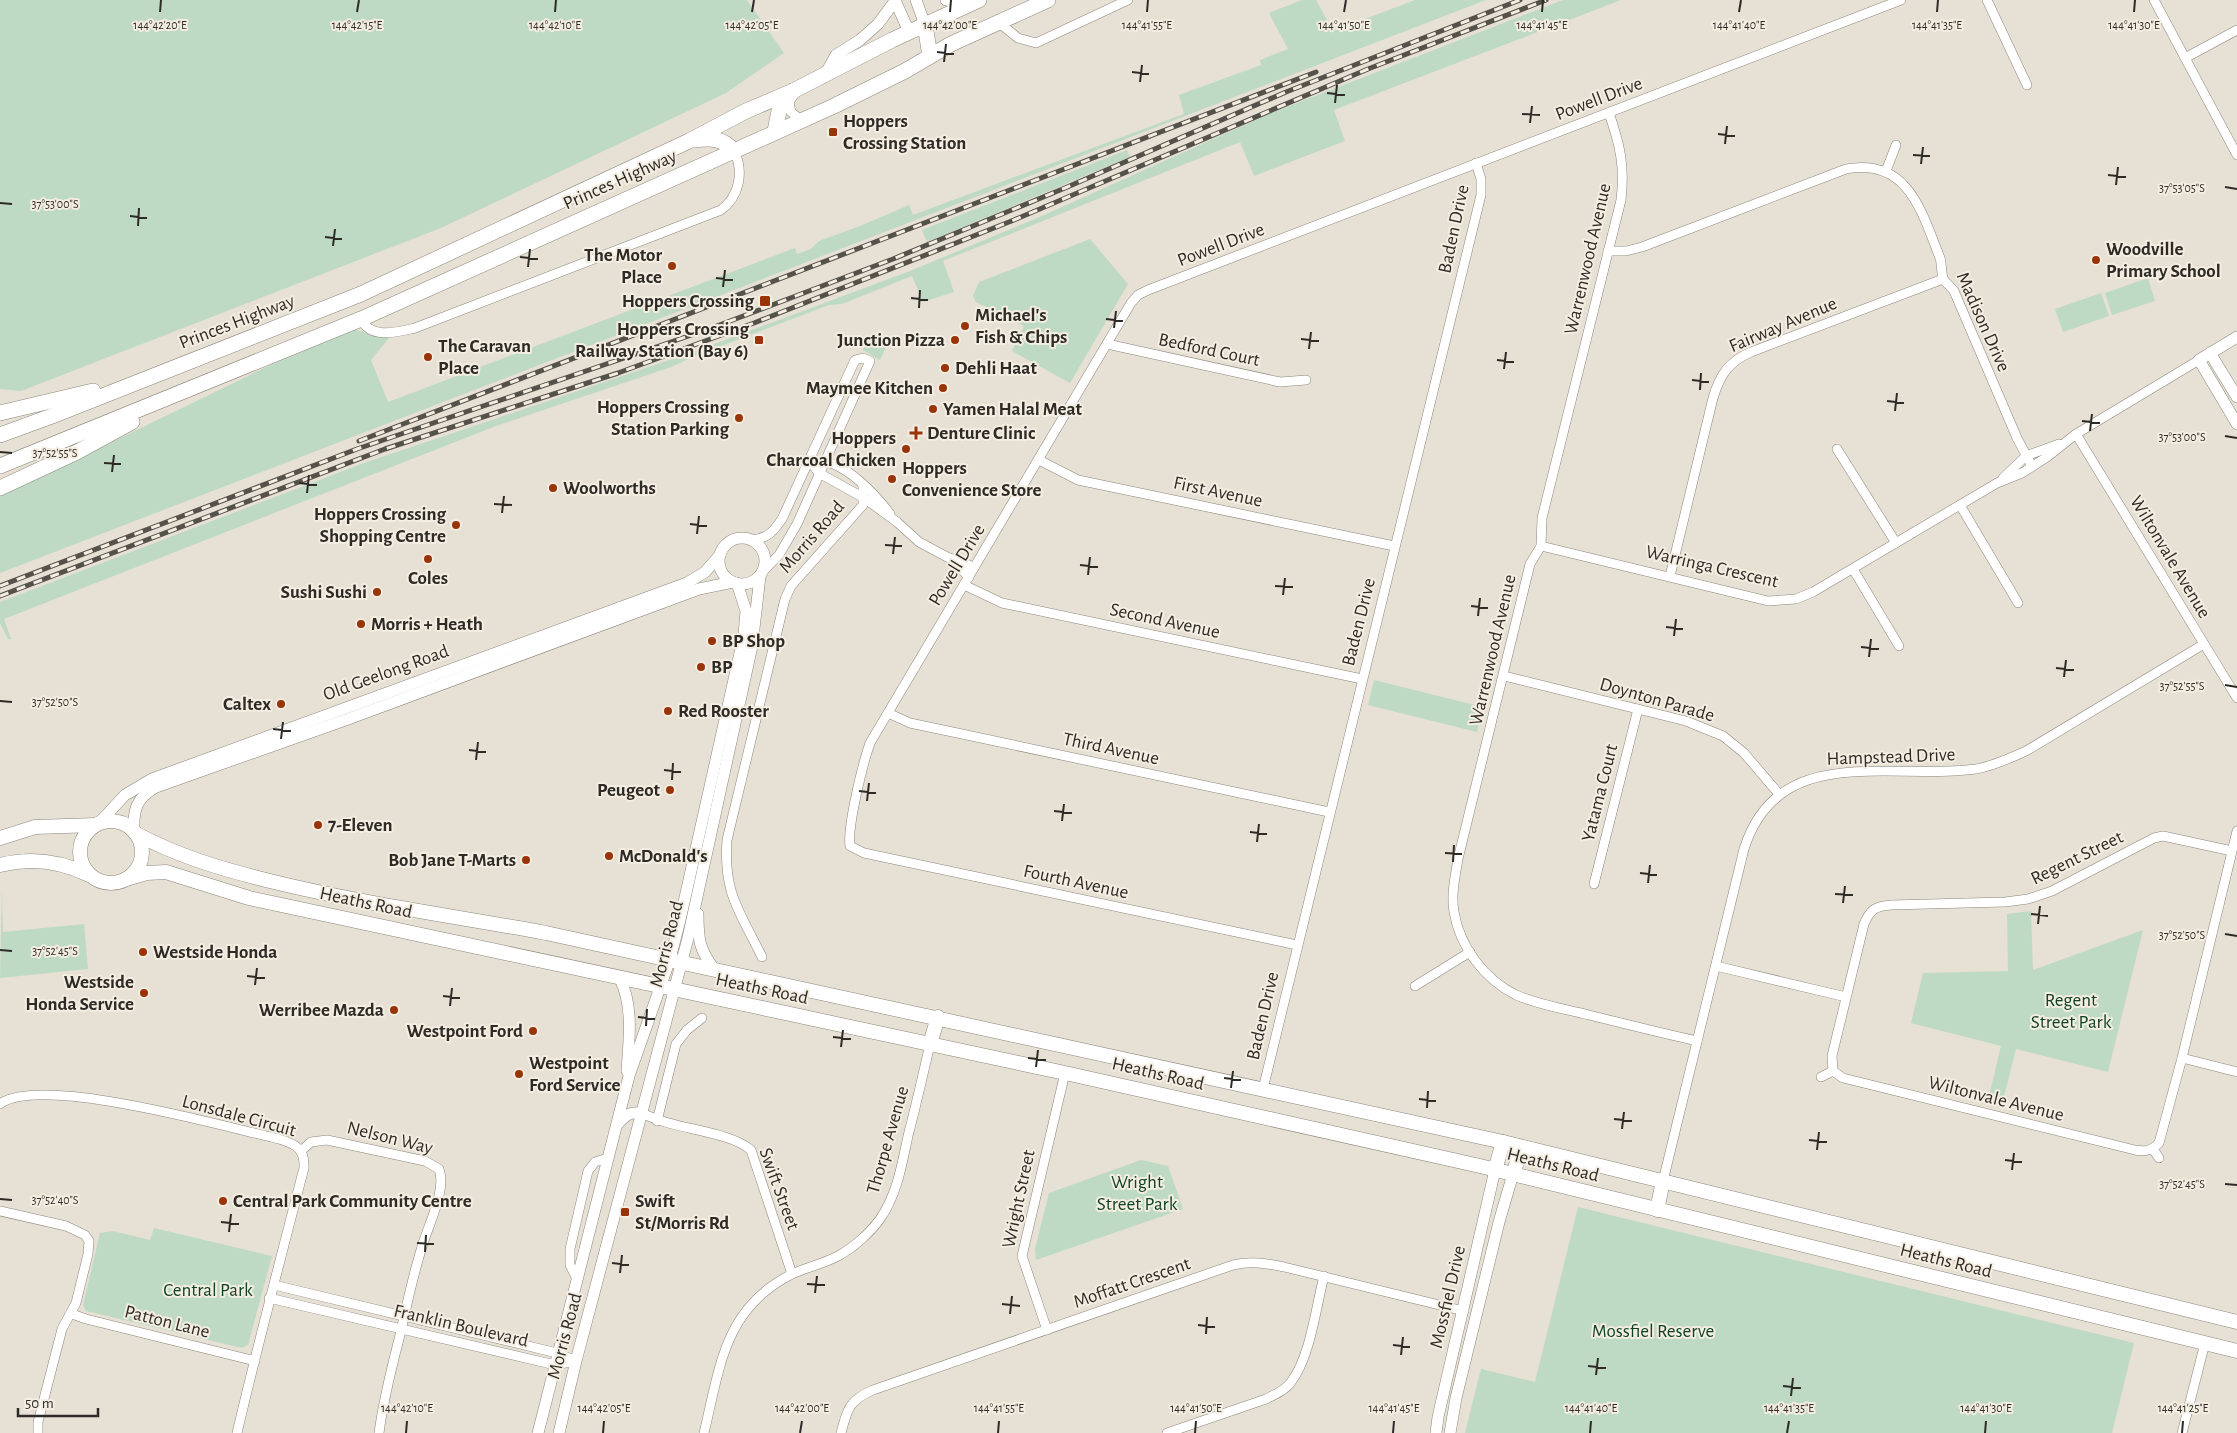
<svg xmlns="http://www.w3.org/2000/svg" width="2237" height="1433" font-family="'Alegreya Sans',sans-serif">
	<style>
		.green { fill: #bedac5 }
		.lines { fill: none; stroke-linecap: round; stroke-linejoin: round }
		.minor-casing { stroke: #8c867b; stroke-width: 10 }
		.tertiary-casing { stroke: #8c867b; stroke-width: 12 }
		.primary-casing { stroke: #8c867b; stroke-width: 15 }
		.trunk-casing { stroke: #8c867b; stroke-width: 16 }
		.minor { stroke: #fff; stroke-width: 9 }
		.tertiary { stroke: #fff; stroke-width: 11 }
		.primary { stroke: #fff; stroke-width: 14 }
		.trunk { stroke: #fff; stroke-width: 15 }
		.rail-casing { stroke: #55514b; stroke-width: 5 }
		.rail { stroke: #f4ede1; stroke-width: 3; stroke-dasharray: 9; stroke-linecap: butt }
		.ticks { fill: none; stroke: #2e2b27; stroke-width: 2 }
		.poi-dot { fill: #993308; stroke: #f4ede1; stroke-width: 2 }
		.labels { text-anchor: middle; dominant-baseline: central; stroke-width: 4; stroke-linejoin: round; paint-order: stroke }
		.street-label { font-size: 19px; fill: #2e2b27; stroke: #f4ede1 }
		.poi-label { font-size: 19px; font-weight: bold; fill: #2e2b27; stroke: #f4ede1; text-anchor: start }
		.park-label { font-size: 19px; fill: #0e4324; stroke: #f4ede1 }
		.ticks-label { font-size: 12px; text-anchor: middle; fill: #2e2b27; stroke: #f4ede1; stroke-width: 4; stroke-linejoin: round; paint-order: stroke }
	</style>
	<rect width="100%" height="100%" fill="#e7e0d4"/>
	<g class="green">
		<polygon points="0,0 747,0 784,53 726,93 441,228 21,391 0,389"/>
		<polygon points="1302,0 1316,0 1333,31 1415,0 1486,0 0,573 0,492 104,446 293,354 352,329 389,338 371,360 388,402 795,248 797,254 811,249 819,241 860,226 909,205 913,215 1184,114 1179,95 1261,65 1260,60 1288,49 1269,13"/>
		<polygon points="1563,0 1621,0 1334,110 1345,141 1254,176 1240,142 943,261 954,292 923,302 912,276 842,304 829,305 692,357 674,366 496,426 4,619 11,639 8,639 0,623 0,602 364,463 693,352 910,271 1042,216 1271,113"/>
		<polygon points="1127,150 1130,157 927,242 922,230"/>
		<polygon points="1090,239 1128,284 1070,383 1012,351 1024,326 976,302 973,296 979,282"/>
		<polygon points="2148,278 2155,301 2112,315 2105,293"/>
		<polygon points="2101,293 2109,316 2063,332 2055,309"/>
		<polygon points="885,339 889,341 880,360 863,350 864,345"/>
		<polygon points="1374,680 1483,707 1477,732 1368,705"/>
		<polygon points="2,889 3,932 84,924 88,969 0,978"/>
		<polygon points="2031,911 2033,970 2143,930 2108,1072 2016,1049 2002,1104 1988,1100 2001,1046 1911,1023 1923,973 2008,971 2007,914"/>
		<polygon points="1141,1160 1168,1166 1183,1209 1036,1260 1035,1249 1049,1193"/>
		<polygon points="1578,1207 2134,1343 2112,1433 1465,1433 1481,1369 1535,1382"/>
		<polygon points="154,1228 272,1256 248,1345 242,1348 86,1311 83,1305 100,1233 113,1231 150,1240"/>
	</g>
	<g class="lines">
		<defs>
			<g id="minor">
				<polyline points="1987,0 2027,85"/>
				<polyline points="2154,0 2237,155"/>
				<polyline points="998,22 1018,38 1036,43 1128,0"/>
				<polyline points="2185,58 2237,30"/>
				<polyline points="788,98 791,112 801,120"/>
				<path d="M1609 113C1620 145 1625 166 1621 200L1542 518 1541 546 1530 564 1458 859C1455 877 1451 895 1454 912 1460 947 1484 979 1516 995 1539 1005 1565 1009 1589 1015 1625 1024 1661 1033 1697 1041"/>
				<polyline points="1886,171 1896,145"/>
				<path d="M1608 251H1626L1642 247 1846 169C1908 158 1921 210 1940 258 1942 264 1941 276 1944 280 1947 284 1951 287 1954 291L2017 438 2032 466"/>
				<path d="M361 319C371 340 397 332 415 328L721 210C740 196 744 171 734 151"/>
				<polyline points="1107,344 1280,382 1306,380"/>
				<polyline points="2076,434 2237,698"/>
				<polyline points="1837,449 1896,543"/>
				<polyline points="809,460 819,473 864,498 897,522 919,542 949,558 961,561 974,568"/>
				<polyline points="1039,460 1078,480 1394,546"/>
				<path d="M821 461C846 463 876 495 890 514"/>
				<polyline points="2003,478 2026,456 2059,444"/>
				<polyline points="1960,505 2018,603"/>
				<path d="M752 540C768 538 773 532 782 519L855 360 863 358 870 361 797 524 779 555 763 571"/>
				<polyline points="1541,546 1768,601 1796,599 1813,592 1997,483 2022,473 2047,457 2076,434 2199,360"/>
				<polyline points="950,558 969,577"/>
				<polyline points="1853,569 1899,646"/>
				<path d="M1670 576 1713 398C1720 375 1728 362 1751 352L1943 279"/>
				<polyline points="964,585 1002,603 1362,679"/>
				<polyline points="1504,676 1686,721 1723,736 1744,753 1779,794"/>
				<polyline points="888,713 910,723 1329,812"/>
				<path d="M2232 851 2163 836 2154 838 2052 891 2028 899 2005 902 1891 905C1875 906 1870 910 1864 924L1832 1056 1833 1071 1843 1078 2135 1150C2145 1152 2151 1151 2159 1143L2182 1058 2237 831"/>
				<polyline points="1594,884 1638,709"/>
				<path d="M1297 945 864 853 850 846C847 827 863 763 870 743L1131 303 1138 295 1148 290 1901 0"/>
				<path d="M762 957C740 912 723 893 727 840L785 599 791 586 863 505V485"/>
				<polyline points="1716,966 1846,997"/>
				<polyline points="1415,986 1470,952"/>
				<polyline points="2182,1058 2237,1072"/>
				<polyline points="1821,1077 1833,1071"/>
				<polyline points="1263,1089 1481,195 1481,179 1476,163"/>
				<path d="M0 1104C40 1074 226 1127 279 1139 296 1144 305 1149 304 1168 281 1256 258 1344 237 1433"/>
				<path d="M642 1113C674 1130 727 1130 751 1150L792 1274"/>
				<polyline points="657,1121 676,1044 687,1030 702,1018"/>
				<polyline points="2153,1149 2159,1158"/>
				<path d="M302 1150 311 1142 327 1140 425 1161 439 1169C447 1191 427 1227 421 1250 412 1279 406 1309 399 1339 391 1370 383 1401 379 1433"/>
				<path d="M1663 1181 1744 849C1778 741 1891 781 1976 769 1994 766 2010 758 2026 751L2204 644"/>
				<polyline points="0,1211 66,1226 85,1235 89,1241 88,1254 76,1303 62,1329 38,1422 38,1433"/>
				<polyline points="577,1279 570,1265 570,1249 588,1171 595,1162 608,1158"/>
				<polyline points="274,1285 557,1353 576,1361"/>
				<polyline points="269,1298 555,1365 576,1361"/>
				<polyline points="72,1314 86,1319 255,1361"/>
				<polyline points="1047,1330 1022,1256 1065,1073"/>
				<path d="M704 1433C720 1367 724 1308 792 1274 807 1267 823 1264 838 1256 853 1248 870 1233 880 1219 897 1195 902 1164 908 1136 916 1105 923 1075 930 1044"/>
				<path d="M841 1433C847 1410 849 1400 873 1390L1233 1265C1251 1261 1265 1263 1284 1267L1464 1311"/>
				<path d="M1167 1433 1266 1399C1275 1394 1285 1391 1291 1382 1310 1358 1316 1307 1324 1276"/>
				<polyline points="2182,1433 2205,1343"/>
			</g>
			<g id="tertiary">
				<polyline points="895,0 909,32"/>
				<polyline points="916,0 925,25"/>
				<polyline points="946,0 967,5"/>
				<polyline points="825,75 836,55 860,40 878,24 895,1"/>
				<polyline points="2237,337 2199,360 2237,424"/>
				<polyline points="2210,353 2237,397"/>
				<circle cx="742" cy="561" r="23"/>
				<polyline points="98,824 125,795 152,779 687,583 705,572 720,555"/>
				<path d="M134 832C133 810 136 798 156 787L348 719 699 589 733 582"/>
				<path d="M698 914C698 939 699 949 714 969"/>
				<path d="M619 977C634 1005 629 1040 627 1071"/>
				<path d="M617 1125C625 1115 629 1112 642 1113"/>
				<polyline points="538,1433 629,1076 670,959 680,920 744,635 746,611 737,583"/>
				<polyline points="559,1433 576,1361 688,938 752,646 760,576"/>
				<polyline points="1436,1433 1438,1417 1495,1170"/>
				<polyline points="1450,1433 1456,1398 1499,1222 1513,1174"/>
			</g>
			<g id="primary">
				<circle cx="111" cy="852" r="31"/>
				<path d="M135 833C179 857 225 870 274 882 364 904 455 916 546 933L1503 1142 2237 1322"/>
				<polyline points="0,838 35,827 96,825"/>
				<path d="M0 865C32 857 60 861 89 875"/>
				<polyline points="126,879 147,873 166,872 249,898 1065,1073 1480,1166 2237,1351"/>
				<polyline points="930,1044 938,1017"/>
				<polyline points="1495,1170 1503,1142"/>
				<polyline points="1513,1174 1522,1147"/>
				<polyline points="1657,1210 1663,1181"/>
			</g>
			<g id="trunk">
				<polyline points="925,25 930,56"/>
				<polyline points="775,131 779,111 793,91"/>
				<path d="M695 140C711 138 723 138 734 151"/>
				<polyline points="0,413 93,391"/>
				<polyline points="0,435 52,416 361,294 689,141 746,111 793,91 892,40 979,0"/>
				<polyline points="0,466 361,319 834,106 905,71 951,44 1048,0"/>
				<polyline points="0,488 77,452 132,422"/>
			</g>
		</defs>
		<use href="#minor" class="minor-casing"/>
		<use href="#tertiary" class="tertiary-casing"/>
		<use href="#primary" class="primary-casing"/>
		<use href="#trunk" class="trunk-casing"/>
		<use href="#minor" class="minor"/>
		<use href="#tertiary" class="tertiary"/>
		<use href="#primary" class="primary"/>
		<use href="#trunk" class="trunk"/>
		<defs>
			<g id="rail">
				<polyline points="359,441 1316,72"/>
				<polyline points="0,586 357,449 709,329 893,259 1065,188 1286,92 1520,0"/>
				<polyline points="0,596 385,449 618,373 754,323 1014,220 1368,69 1546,0"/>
			</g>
		</defs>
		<use href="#rail" class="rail-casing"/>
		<use href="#rail" class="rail"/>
	</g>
	<path class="ticks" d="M160 12 161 0M357 12 359 0M555 12 556 0M752 12 754 0M950 12 951 0M1147 12 1148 0M1344 12 1346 0M1542 12 1543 0M1739 12 1741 0M1937 12 1938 0M2134 12 2135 0M937 52 954 54M944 62 946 44M1132 72 1149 74M1140 82 1142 65M1327 93 1345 95M1335 103 1337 85M1522 114 1540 115M1530 123 1532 106M1718 134 1735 136M1725 144 1727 126M1913 155 1930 156M1921 164 1923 147M2108 175 2126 177M2116 185 2118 167M2225 187 2237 189M0 203 12 204M130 216 147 218M138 226 139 208M325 237 342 239M333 246 335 229M520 257 538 259M528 267 530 249M716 278 733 280M723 287 725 270M911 298 928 300M919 308 920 290M1106 319 1123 321M1114 328 1116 311M1301 339 1319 341M1309 349 1311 332M1497 360 1514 362M1504 369 1506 352M1692 380 1709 382M1700 390 1701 373M1887 401 1904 403M1895 411 1897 393M2082 421 2100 423M2090 431 2092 414M2225 436 2237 438M0 452 12 453M104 463 121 464M112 472 114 455M299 483 317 485M307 493 309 475M494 504 512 505M502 513 504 496M690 524 707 526M697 534 699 516M885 545 902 546M893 554 895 537M1080 565 1098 567M1088 575 1090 557M1275 586 1293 587M1283 595 1285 578M1471 606 1488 608M1478 616 1480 598M1666 627 1683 629M1674 636 1676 619M1861 647 1879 649M1869 657 1871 639M2056 668 2074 670M2064 677 2066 660M2225 685 2237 687M0 701 12 702M273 729 291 731M281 739 283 722M469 750 486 752M476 760 478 742M664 770 681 772M672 780 673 763M859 791 876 793M867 801 869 783M1054 811 1072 813M1062 821 1064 804M1250 832 1267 834M1257 842 1259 824M1445 853 1462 854M1453 862 1454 845M1640 873 1657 875M1648 883 1650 865M1835 894 1853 895M1843 903 1845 886M2031 914 2048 916M2038 924 2040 906M2225 934 2237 936M0 950 12 951M247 976 265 978M255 985 257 968M443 996 460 998M450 1006 452 988M638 1017 655 1019M646 1026 647 1009M833 1037 851 1039M841 1047 843 1030M1028 1058 1046 1060M1036 1067 1038 1050M1224 1078 1241 1080M1231 1088 1233 1071M1419 1099 1436 1101M1427 1108 1428 1091M1614 1119 1632 1121M1622 1129 1624 1112M1809 1140 1827 1142M1817 1150 1819 1132M2005 1160 2022 1162M2012 1170 2014 1153M2225 1184 2237 1185M0 1199 12 1200M221 1222 239 1224M229 1232 231 1214M417 1243 434 1244M425 1252 426 1235M612 1263 629 1265M620 1273 622 1255M807 1284 825 1285M815 1293 817 1276M1002 1304 1020 1306M1010 1314 1012 1296M1198 1325 1215 1327M1206 1334 1207 1317M1393 1345 1410 1347M1401 1355 1403 1337M1588 1366 1606 1368M1596 1375 1598 1358M1783 1386 1801 1388M1791 1396 1793 1378M406 1433 407 1421M603 1433 604 1421M800 1433 802 1421M998 1433 999 1421M1195 1433 1196 1421M1393 1433 1394 1421M1590 1433 1591 1421M1787 1433 1789 1421M1985 1433 1986 1421M2182 1433 2183 1421"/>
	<g class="poi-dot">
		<rect x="828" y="127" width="10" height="10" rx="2.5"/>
		<circle cx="2096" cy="260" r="5"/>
		<circle cx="672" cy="266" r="5"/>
		<rect x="759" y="295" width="12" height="12" rx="2.5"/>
		<circle cx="965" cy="326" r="5"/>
		<rect x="754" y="335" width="10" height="10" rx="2.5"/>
		<circle cx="955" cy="340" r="5"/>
		<circle cx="428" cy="357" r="5"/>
		<circle cx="945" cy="368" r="5"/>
		<circle cx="943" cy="388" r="5"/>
		<circle cx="933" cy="409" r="5"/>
		<circle cx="739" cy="418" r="5"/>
		<path d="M913.5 425.5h5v5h5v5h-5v5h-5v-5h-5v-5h5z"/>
		<circle cx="906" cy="449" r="5"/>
		<circle cx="892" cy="479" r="5"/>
		<circle cx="553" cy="488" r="5"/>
		<circle cx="456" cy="525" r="5"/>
		<circle cx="428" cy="559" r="5"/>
		<circle cx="377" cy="592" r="5"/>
		<circle cx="361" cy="624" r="5"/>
		<circle cx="712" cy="641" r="5"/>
		<circle cx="701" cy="667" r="5"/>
		<circle cx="281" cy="704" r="5"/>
		<circle cx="668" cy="711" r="5"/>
		<circle cx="670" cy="790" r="5"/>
		<circle cx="318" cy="825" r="5"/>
		<circle cx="609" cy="856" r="5"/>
		<circle cx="526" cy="860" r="5"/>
		<circle cx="143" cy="952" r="5"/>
		<circle cx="144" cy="993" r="5"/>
		<circle cx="394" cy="1010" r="5"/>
		<circle cx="533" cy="1031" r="5"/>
		<circle cx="519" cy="1074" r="5"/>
		<circle cx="223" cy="1201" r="5"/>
		<rect x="620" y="1207" width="10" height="10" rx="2.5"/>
	</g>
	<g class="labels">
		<g class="street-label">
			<text transform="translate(1599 99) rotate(-21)">Powell Drive</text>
			<text transform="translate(620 180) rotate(-24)">Princes Highway</text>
			<text transform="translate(1454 229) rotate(-78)">Baden Drive</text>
			<text transform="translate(1221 245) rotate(-21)">Powell Drive</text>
			<text transform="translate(1588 259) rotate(-77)">Warrenwood Avenue</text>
			<text transform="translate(237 322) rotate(-21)">Princes Highway</text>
			<text transform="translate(1983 322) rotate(66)">Madison Drive</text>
			<text transform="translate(1783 325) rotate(-23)">Fairway Avenue</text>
			<text transform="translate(1209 350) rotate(12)">Bedford Court</text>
			<text transform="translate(1218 492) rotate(12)">First Avenue</text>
			<text transform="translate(812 537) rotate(-49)">Morris Road</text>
			<text transform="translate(2170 557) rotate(59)">Wiltonvale Avenue</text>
			<text transform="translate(957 565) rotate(-59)">Powell Drive</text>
			<text transform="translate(1712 567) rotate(13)">Warringa Crescent</text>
			<text transform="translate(1165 621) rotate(12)">Second Avenue</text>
			<text transform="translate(1359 622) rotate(-76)">Baden Drive</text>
			<text transform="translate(1493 650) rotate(-77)">Warrenwood Avenue</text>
			<text transform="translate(386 673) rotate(-20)">Old Geelong Road</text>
			<text transform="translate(1657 700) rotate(16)">Doynton Parade</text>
			<text transform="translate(1111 749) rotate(12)">Third Avenue</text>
			<text transform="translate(1891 757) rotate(-2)">Hampstead Drive</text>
			<text transform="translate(1600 793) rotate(-76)">Yatama Court</text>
			<text transform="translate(2077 858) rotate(-26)">Regent Street</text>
			<text transform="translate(1076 882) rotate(12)">Fourth Avenue</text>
			<text transform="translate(366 903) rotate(12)">Heaths Road</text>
			<text transform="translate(667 944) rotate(-76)">Morris Road</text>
			<text transform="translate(762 989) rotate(12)">Heaths Road</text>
			<text transform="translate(1263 1016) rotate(-77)">Baden Drive</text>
			<text transform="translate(1158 1074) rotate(13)">Heaths Road</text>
			<text transform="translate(1996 1099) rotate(14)">Wiltonvale Avenue</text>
			<text transform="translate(239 1116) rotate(15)">Lonsdale Circuit</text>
			<text transform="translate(390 1138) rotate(14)">Nelson Way</text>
			<text transform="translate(888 1140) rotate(-74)">Thorpe Avenue</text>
			<text transform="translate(1553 1165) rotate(14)">Heaths Road</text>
			<text transform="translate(779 1189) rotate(70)">Swift Street</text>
			<text transform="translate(1019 1199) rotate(-78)">Wright Street</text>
			<text transform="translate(1946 1261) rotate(14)">Heaths Road</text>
			<text transform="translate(1132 1283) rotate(-19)">Moffatt Crescent</text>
			<text transform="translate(1448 1297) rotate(-77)">Mossfiel Drive</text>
			<text transform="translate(167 1322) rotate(14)">Patton Lane</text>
			<text transform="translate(461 1326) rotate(13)">Franklin Boulevard</text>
			<text transform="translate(565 1336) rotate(-75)">Morris Road</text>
		</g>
		<g class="poi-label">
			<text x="843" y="121">Hoppers<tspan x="843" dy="22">Crossing Station</tspan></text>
			<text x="2106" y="249">Woodville<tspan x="2106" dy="22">Primary School</tspan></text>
			<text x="662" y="255" text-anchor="end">The Motor<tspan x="662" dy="22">Place</tspan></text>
			<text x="754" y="301" text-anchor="end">Hoppers Crossing</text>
			<text x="975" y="315">Michael's<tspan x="975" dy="22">Fish &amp; Chips</tspan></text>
			<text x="749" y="329" text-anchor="end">Hoppers Crossing<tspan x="749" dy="22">Railway Station (Bay 6)</tspan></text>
			<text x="945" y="340" text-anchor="end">Junction Pizza</text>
			<text x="438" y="346">The Caravan<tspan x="438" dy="22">Place</tspan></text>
			<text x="955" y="368">Dehli Haat</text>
			<text x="933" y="388" text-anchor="end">Maymee Kitchen</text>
			<text x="729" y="407" text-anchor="end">Hoppers Crossing<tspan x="729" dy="22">Station Parking</tspan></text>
			<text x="943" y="409">Yamen Halal Meat</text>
			<text x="927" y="433">Denture Clinic</text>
			<text x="896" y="438" text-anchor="end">Hoppers<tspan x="896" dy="22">Charcoal Chicken</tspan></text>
			<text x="902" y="468">Hoppers<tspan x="902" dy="22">Convenience Store</tspan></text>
			<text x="563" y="488">Woolworths</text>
			<text x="446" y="514" text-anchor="end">Hoppers Crossing<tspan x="446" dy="22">Shopping Centre</tspan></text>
			<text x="428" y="578" text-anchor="middle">Coles</text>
			<text x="367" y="592" text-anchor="end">Sushi Sushi</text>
			<text x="371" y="624">Morris + Heath</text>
			<text x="722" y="641">BP Shop</text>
			<text x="711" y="667">BP</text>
			<text x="271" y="704" text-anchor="end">Caltex</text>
			<text x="678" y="711">Red Rooster</text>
			<text x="660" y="790" text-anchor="end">Peugeot</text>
			<text x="328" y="825">7-Eleven</text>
			<text x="619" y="856">McDonald's</text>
			<text x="516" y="860" text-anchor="end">Bob Jane T-Marts</text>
			<text x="153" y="952">Westside Honda</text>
			<text x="134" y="982" text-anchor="end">Westside<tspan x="134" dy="22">Honda Service</tspan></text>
			<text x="384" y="1010" text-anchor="end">Werribee Mazda</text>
			<text x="523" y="1031" text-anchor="end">Westpoint Ford</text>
			<text x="529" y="1063">Westpoint<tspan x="529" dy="22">Ford Service</tspan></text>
			<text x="233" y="1201">Central Park Community Centre</text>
			<text x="635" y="1201">Swift<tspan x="635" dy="22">St/Morris Rd</tspan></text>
		</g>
		<g class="park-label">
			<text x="2071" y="1000">Regent<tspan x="2071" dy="22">Street Park</tspan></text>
			<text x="1137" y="1182">Wright<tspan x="1137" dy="22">Street Park</tspan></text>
			<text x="208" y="1290">Central Park</text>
			<text x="1653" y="1331">Mossfiel Reserve</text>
		</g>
	</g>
	<g class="ticks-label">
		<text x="160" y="29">144°42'20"E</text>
		<text x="357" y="29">144°42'15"E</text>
		<text x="555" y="29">144°42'10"E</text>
		<text x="752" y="29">144°42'05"E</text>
		<text x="950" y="29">144°42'00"E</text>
		<text x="1147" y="29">144°41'55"E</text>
		<text x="1344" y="29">144°41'50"E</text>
		<text x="1542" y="29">144°41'45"E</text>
		<text x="1739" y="29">144°41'40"E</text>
		<text x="1937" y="29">144°41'35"E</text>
		<text x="2134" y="29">144°41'30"E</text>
		<text x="2182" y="192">37°53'05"S</text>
		<text x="55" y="208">37°53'00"S</text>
		<text x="2182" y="441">37°53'00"S</text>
		<text x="55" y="457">37°52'55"S</text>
		<text x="2182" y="690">37°52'55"S</text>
		<text x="55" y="706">37°52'50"S</text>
		<text x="2182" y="939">37°52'50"S</text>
		<text x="55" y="955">37°52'45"S</text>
		<text x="2182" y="1188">37°52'45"S</text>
		<text x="55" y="1204">37°52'40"S</text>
		<text x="407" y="1412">144°42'10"E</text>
		<text x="604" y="1412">144°42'05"E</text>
		<text x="802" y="1412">144°42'00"E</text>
		<text x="999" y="1412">144°41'55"E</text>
		<text x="1196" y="1412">144°41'50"E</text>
		<text x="1394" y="1412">144°41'45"E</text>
		<text x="1591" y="1412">144°41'40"E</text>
		<text x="1789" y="1412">144°41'35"E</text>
		<text x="1986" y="1412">144°41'30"E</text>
		<text x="2183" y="1412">144°41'25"E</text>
	</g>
	<path d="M18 1408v8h80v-8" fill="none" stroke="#2e2b27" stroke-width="2.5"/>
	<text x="25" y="1408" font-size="15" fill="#2e2b27" stroke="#f4ede1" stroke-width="4" paint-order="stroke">50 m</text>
</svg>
